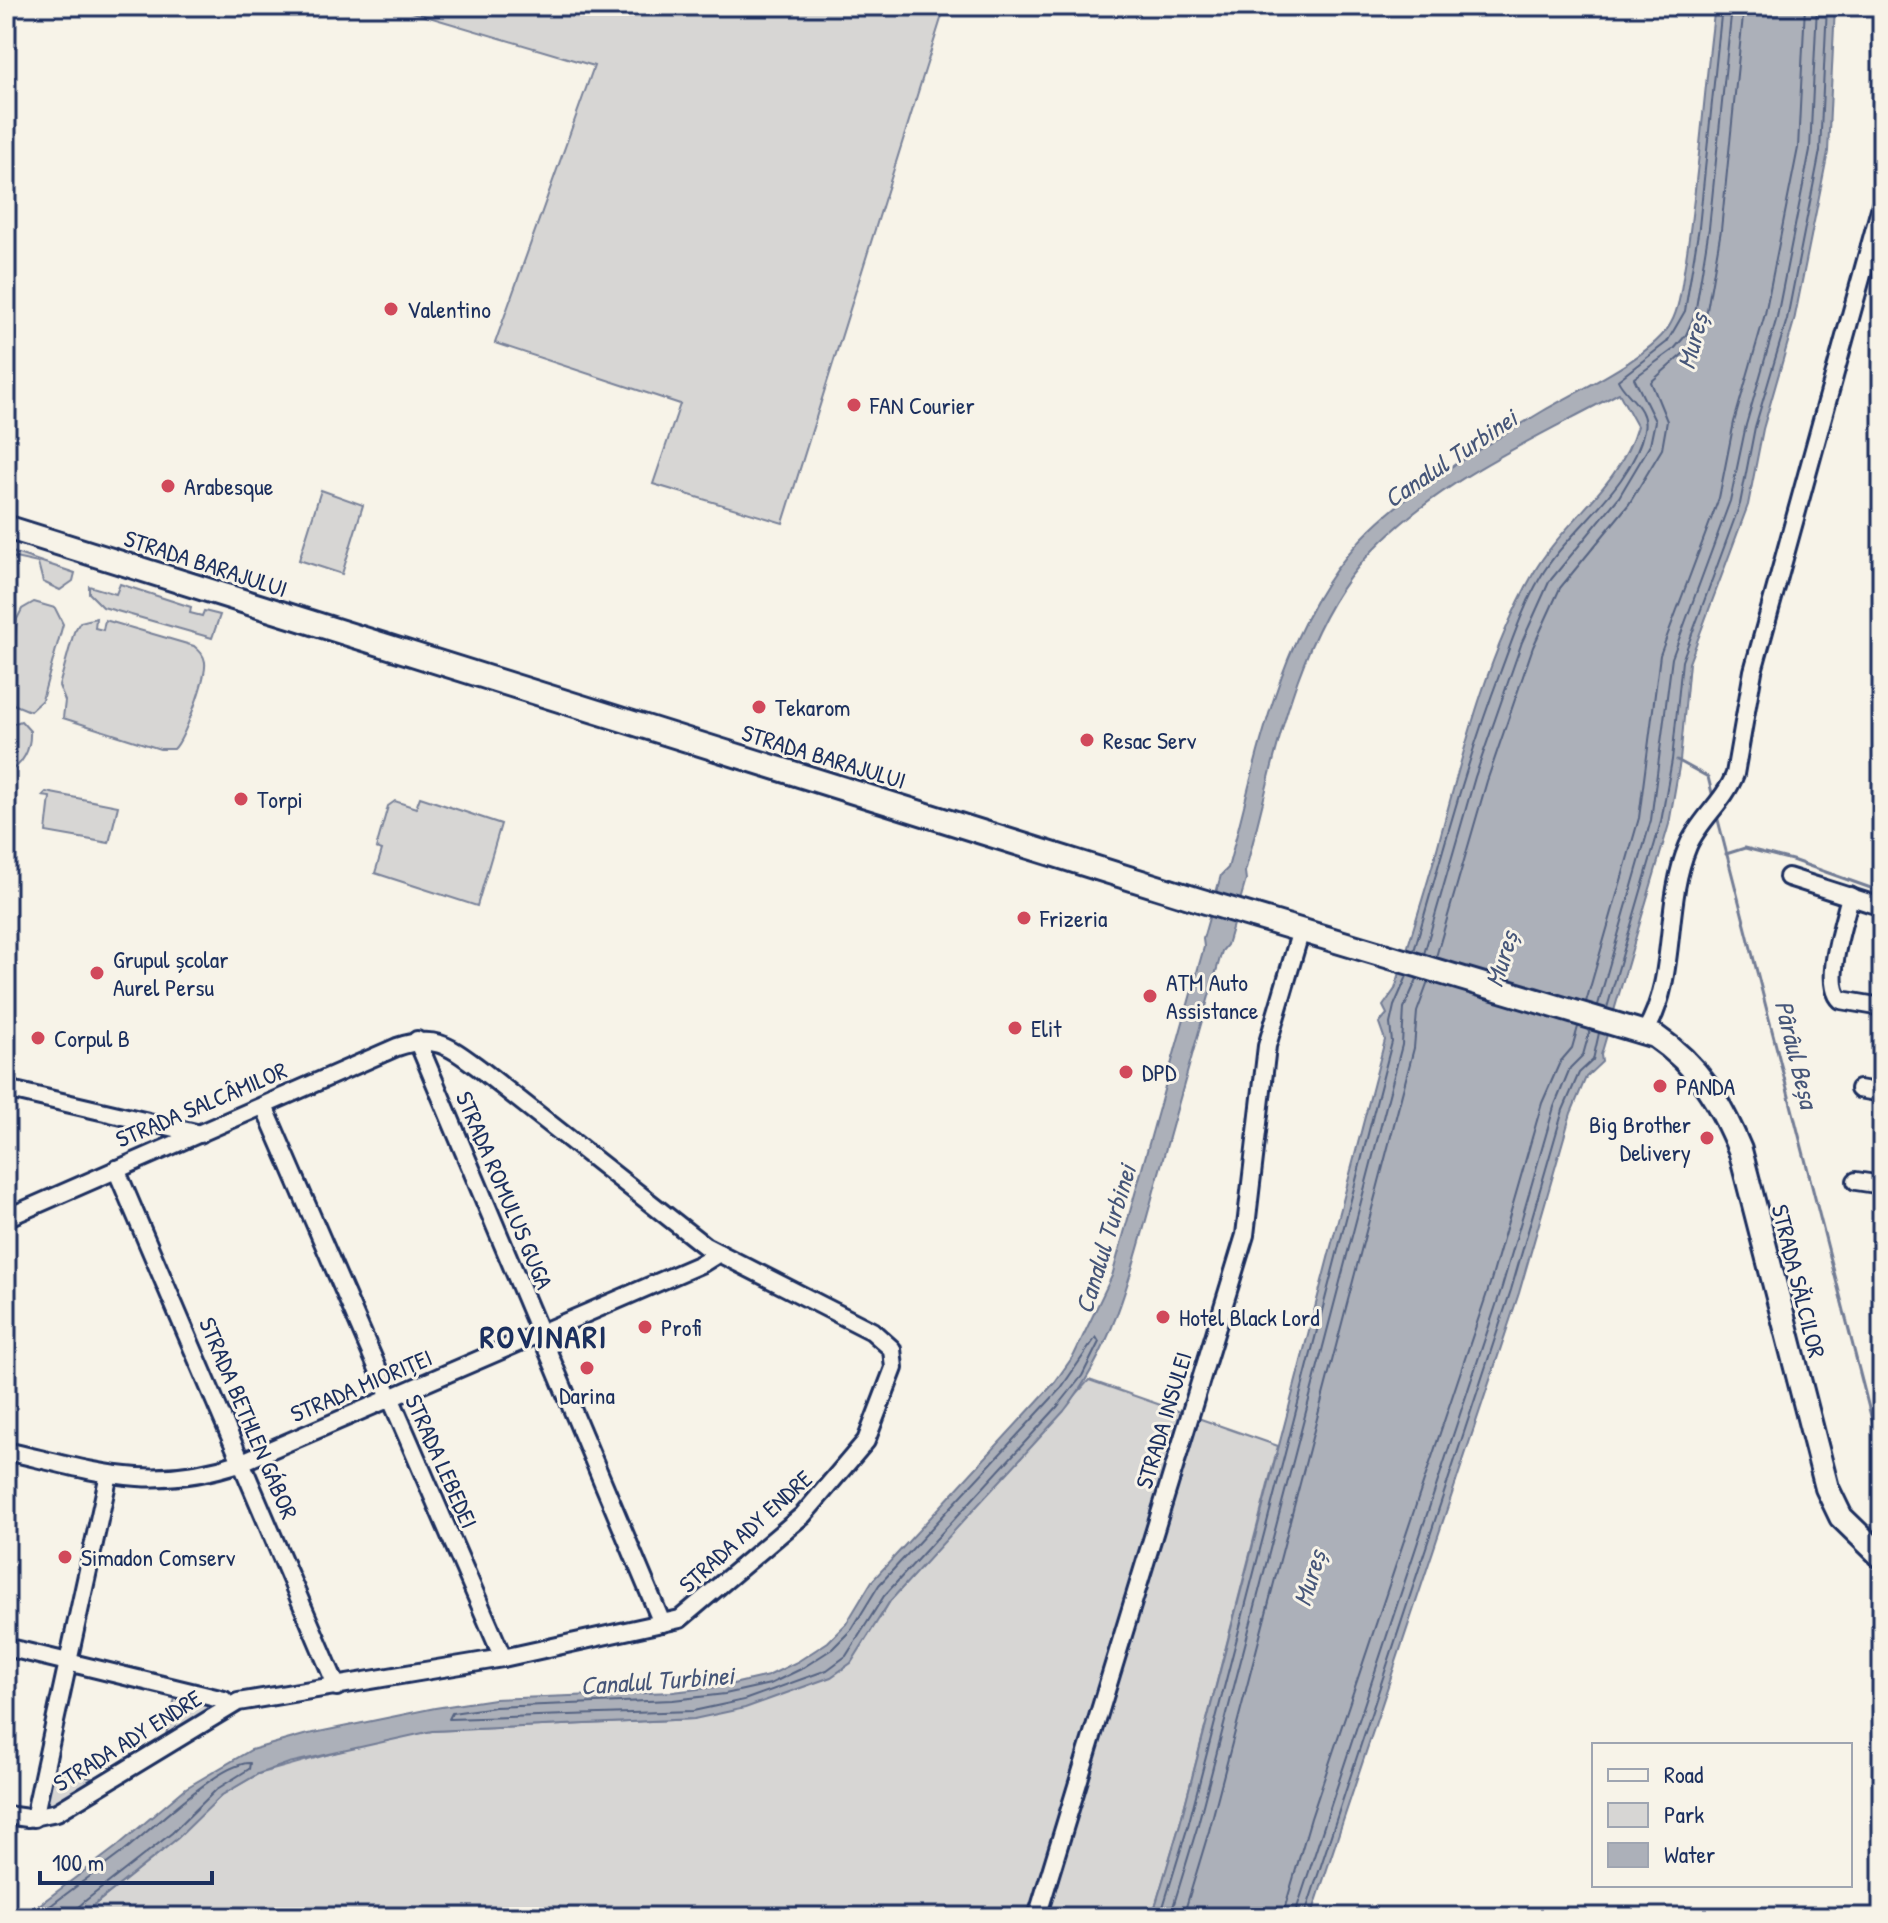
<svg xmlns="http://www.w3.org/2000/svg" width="1888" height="1923" font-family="'Patrick Hand',sans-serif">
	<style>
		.green { fill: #d7d6d4; stroke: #798299; stroke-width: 2 }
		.water { fill: #acb0b9; stroke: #727c95; stroke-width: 2 }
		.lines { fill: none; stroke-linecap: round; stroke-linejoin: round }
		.shore { stroke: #556382; stroke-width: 2 }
		.stream { stroke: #727c95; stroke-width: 3 }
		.minor-casing { stroke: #1b2f5e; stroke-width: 22 }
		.major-casing { stroke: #1b2f5e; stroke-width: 28 }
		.minor { stroke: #f7f3e8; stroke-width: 16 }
		.major { stroke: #f7f3e8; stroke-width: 22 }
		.poi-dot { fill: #d1495b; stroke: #f7f3e8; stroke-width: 3 }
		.labels { text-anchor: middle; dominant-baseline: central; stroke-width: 6; stroke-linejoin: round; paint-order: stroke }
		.poi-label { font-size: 24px; fill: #1b2f5e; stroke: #f7f3e8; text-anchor: start }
		.street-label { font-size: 24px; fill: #1b2f5e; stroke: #f7f3e8 }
		.water-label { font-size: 26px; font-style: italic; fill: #465679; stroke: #f7f3e8 }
		.district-label { font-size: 32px; font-weight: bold; letter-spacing: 2px; fill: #1b2f5e; stroke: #f7f3e8 }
	</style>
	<rect width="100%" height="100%" fill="#f7f3e8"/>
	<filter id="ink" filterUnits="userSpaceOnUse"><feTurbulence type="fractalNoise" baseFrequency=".0125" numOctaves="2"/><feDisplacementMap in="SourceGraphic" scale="16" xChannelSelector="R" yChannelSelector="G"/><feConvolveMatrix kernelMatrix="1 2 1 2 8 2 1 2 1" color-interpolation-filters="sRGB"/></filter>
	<g filter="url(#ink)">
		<g class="green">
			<polygon points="392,6 945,6 783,523 653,484 680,404 495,343 594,66"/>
			<polygon points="321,490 363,505 342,574 299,560"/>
			<polygon points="6,550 75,573 73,581 60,590 43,582 38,563 6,556"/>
			<polygon points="120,584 191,607 190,613 202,616 204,611 220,615 212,638 103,607 89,593 89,586 116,594"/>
			<polygon points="34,602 55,608 63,624 42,700 30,711 13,704 9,688 17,619 22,609"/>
			<path d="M96 618 95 628 103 630 105 620 194 646C200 651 204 655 205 662 207 676 184 740 174 749H160L63 718 65 701 59 686 74 632 80 622Z"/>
			<path d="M21 721 30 731C31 748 23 767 6 772V730L10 725Z"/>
			<polygon points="46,792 118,806 109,843 46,832 50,797 42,796"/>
			<polygon points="420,797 501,824 477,906 375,873 382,850 376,848 388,806 395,801 416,808"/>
			<polygon points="1089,1380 1278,1446 1180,1824 1152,1917 79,1917 162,1851 222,1795 258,1774 387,1738 432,1731 694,1719 880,1618 890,1601"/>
			<polygon points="175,1698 217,1707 164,1743"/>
			<polygon points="53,1770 105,1781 43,1811"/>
		</g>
		<path class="water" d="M1715 6H1835L1828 152 1794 321 1763 429 1748 505 1689 663 1680 761 1669 824 1601 1055 1602 1062 1586 1077 1571 1113 1519 1293 1311 1917H1152L1180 1824 1385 1040 1379 1023 1387 1014 1383 1006 1395 989C1409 942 1424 896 1437 849 1462 757 1486 657 1533 574 1563 521 1620 487 1637 426L1619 393C1529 442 1425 486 1358 567 1292 646 1272 775 1245 872L1246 880 1227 945 1222 951C1200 1027 1178 1104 1157 1180 1134 1262 1117 1344 1064 1411L890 1601 851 1663 831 1677 745 1708 694 1719 432 1731 289 1763 258 1774 222 1795 178 1838 79 1917H23L115 1848 186 1788 251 1750 304 1735 435 1708 494 1699 673 1692 724 1686 768 1676 797 1662 828 1642 846 1624 872 1581 1055 1382 1074 1355 1112 1276 1204 947 1203 939 1221 875 1228 868C1260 750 1281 615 1373 527 1421 481 1485 446 1543 411 1575 392 1654 356 1671 323 1681 305 1682 279 1686 259 1699 175 1704 90 1715 6Z"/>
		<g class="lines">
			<g class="shore">
				<path d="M1414 951C1441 858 1466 763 1500 673 1512 641 1523 607 1540 578 1568 529 1632 489 1644 430 1649 407 1624 395 1618 380L1667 342 1685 311 1699 227 1722 6"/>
				<polyline points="1424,954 1475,777 1522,642 1549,582 1619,497 1650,445 1655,421 1634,378 1674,349 1686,335 1695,314 1709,228 1732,6"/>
				<polyline points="1436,957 1487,781 1533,647 1560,588 1629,504 1662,449 1667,421 1651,382 1693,345 1706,316 1721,230 1744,6"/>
				<polyline points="1586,1002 1639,818 1660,655 1719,498 1734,422 1765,314 1798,148 1805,6"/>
				<polyline points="1598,1005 1651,820 1672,658 1730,501 1746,425 1777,317 1810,150 1817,6"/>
				<polyline points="1607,1008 1661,822 1672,760 1682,661 1740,504 1755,427 1787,319 1820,151 1827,6"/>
				<polygon points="1096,1337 1099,1342 1082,1376 1058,1406 884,1596 846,1656 827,1670 744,1700 693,1711 449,1719 452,1713 495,1707 673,1700 725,1694 770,1684 801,1669 832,1649 852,1629 879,1585 1061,1388"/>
				<path d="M36 1917C64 1895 92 1875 120 1854 147 1834 219 1762 250 1763L249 1769 217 1789 172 1833 85 1901 76 1909 75 1917"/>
				<polyline points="1160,1917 1188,1826 1392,1042 1390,1024 1394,1006 1407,976"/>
				<polyline points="1170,1917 1197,1828 1402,1045 1404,1008 1417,979"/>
				<polyline points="1183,1917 1209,1831 1414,1048 1417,1012 1428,982"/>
				<polyline points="1282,1917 1311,1818 1490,1284 1542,1103 1560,1062 1572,1048 1578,1027"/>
				<polyline points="1294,1917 1502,1287 1554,1107 1570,1068 1583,1055 1590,1030"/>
				<polyline points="1304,1917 1511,1290 1563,1110 1579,1073 1593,1060 1599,1033"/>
			</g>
			<g class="stream">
				<polyline points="1677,760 1708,777 1713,797"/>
				<polyline points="1717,816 1882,1459"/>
				<polyline points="1726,854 1745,848 1792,860 1882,892"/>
			</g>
			<defs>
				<g id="minor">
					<polyline points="1788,877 1882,907"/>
					<path d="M1850 896C1845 920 1822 983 1841 1000L1882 1007"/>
					<path d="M1645 1032C1678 978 1663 905 1688 846 1699 820 1725 801 1735 774L1753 671 1882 202"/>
					<polyline points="417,1040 662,1623"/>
					<polyline points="6,1089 200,1134"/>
					<polyline points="1859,1089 1882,1093"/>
					<polyline points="264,1106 503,1658"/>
					<polyline points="116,1169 337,1687"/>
					<polyline points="1856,1181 1882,1185"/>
					<path d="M6 1218 397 1047C435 1034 449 1046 479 1068L705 1246 872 1331 892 1349 894 1368 866 1441 803 1515 680 1619 503 1658 238 1702 57 1812 28 1818 6 1815"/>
					<path d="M6 1451C94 1471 152 1493 242 1462L703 1263 719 1253"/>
					<polyline points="6,1647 224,1700 229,1706"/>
					<polyline points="34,1818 109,1474"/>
					<polyline points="1037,1917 1245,1235 1267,1046 1301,930"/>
				</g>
				<path id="major" d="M6 527 1199 900 1655 1036C1699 1066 1720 1102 1740 1150L1827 1488 1841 1517 1882 1557"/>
			</defs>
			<use href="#minor" class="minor-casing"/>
			<use href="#major" class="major-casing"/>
			<use href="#minor" class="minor"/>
			<use href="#major" class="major"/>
		</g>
	</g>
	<g class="poi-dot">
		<circle cx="391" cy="309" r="8"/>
		<circle cx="854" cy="405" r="8"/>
		<circle cx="168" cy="486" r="8"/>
		<circle cx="759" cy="707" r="8"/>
		<circle cx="1087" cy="740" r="8"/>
		<circle cx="241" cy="799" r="8"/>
		<circle cx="1024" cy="918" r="8"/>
		<circle cx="97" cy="973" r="8"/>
		<circle cx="1150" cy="996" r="8"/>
		<circle cx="1015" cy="1028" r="8"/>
		<circle cx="38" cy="1038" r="8"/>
		<circle cx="1126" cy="1072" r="8"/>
		<circle cx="1660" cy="1086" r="8"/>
		<circle cx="1707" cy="1138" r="8"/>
		<circle cx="1163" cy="1317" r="8"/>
		<circle cx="645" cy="1327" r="8"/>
		<circle cx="587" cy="1368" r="8"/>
		<circle cx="65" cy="1557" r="8"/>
	</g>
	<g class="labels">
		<g class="poi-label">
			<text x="407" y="309">Valentino</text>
			<text x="870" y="405">FAN Courier</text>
			<text x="184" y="486">Arabesque</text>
			<text x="775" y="707">Tekarom</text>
			<text x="1103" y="740">Resac Serv</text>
			<text x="257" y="799">Torpi</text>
			<text x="1040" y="918">Frizeria</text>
			<text x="113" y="959">Grupul școlar<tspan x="113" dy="28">Aurel Persu</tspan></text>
			<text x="1166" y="982">ATM Auto<tspan x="1166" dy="28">Assistance</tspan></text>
			<text x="1031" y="1028">Elit</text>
			<text x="54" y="1038">Corpul B</text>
			<text x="1142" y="1072">DPD</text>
			<text x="1676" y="1086">PANDA</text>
			<text x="1691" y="1124" text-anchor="end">Big Brother<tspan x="1691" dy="28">Delivery</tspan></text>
			<text x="1179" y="1317">Hotel Black Lord</text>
			<text x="661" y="1327">Profi</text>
			<text x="587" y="1395" text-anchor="middle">Darina</text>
			<text x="81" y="1557">Simadon Comserv</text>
		</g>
		<g class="street-label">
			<text transform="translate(206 563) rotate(18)">STRADA BARAJULUI</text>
			<text transform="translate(824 756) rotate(17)">STRADA BARAJULUI</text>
			<text transform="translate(201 1104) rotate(-23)">STRADA SALCÂMILOR</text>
			<text transform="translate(505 1190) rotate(67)">STRADA ROMULUS GUGA</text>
			<text transform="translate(1799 1281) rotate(76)">STRADA SĂLCILOR</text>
			<text transform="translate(361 1385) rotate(-23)">STRADA MIORIȚEI</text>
			<text transform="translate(249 1418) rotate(67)">STRADA BETHLEN GÁBOR</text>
			<text transform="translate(1163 1420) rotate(-73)">STRADA INSULEI</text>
			<text transform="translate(442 1461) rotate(66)">STRADA LEBEDEI</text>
			<text transform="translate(745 1531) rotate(-42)">STRADA ADY ENDRE</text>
			<text transform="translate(127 1740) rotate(-32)">STRADA ADY ENDRE</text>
		</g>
		<g class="water-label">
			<text transform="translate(1692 341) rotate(-75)">Mureș</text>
			<text transform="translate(1450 458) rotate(-34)">Canalul Turbinei</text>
			<text transform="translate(1501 959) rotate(-73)">Mureș</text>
			<text transform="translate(1797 1054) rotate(76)">Pârâul Beșa</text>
			<text transform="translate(1105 1239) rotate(-73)">Canalul Turbinei</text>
			<text transform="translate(1309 1578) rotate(-73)">Mureș</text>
			<text transform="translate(657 1680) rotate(-4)">Canalul Turbinei</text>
		</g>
		<g class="district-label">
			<text x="544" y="1336">ROVINARI</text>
		</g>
	</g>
	<rect width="1888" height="1923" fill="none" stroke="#f7f3e8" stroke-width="32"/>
	<rect x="16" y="16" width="1856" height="1891" fill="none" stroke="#1b2f5e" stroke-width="3" filter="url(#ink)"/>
	<rect x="1592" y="1743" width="260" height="144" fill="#f7f3e8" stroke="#9fa5b1" stroke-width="2"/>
	<rect x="1608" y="1769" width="40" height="12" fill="#f7f3e8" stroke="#9fa5b1" stroke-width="2"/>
	<text x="1664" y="1783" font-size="24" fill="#1b2f5e">Road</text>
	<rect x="1608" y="1803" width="40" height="24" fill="#d7d6d4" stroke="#9fa5b1" stroke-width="2"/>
	<text x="1664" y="1823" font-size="24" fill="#1b2f5e">Park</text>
	<rect x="1608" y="1843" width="40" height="24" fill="#acb0b9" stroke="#9fa5b1" stroke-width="2"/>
	<text x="1664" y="1863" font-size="24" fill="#1b2f5e">Water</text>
	<path d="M40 1871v12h172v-12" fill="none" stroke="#1b2f5e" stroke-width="4"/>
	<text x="52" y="1871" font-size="24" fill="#1b2f5e" stroke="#f7f3e8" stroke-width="6" paint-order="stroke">100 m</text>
</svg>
